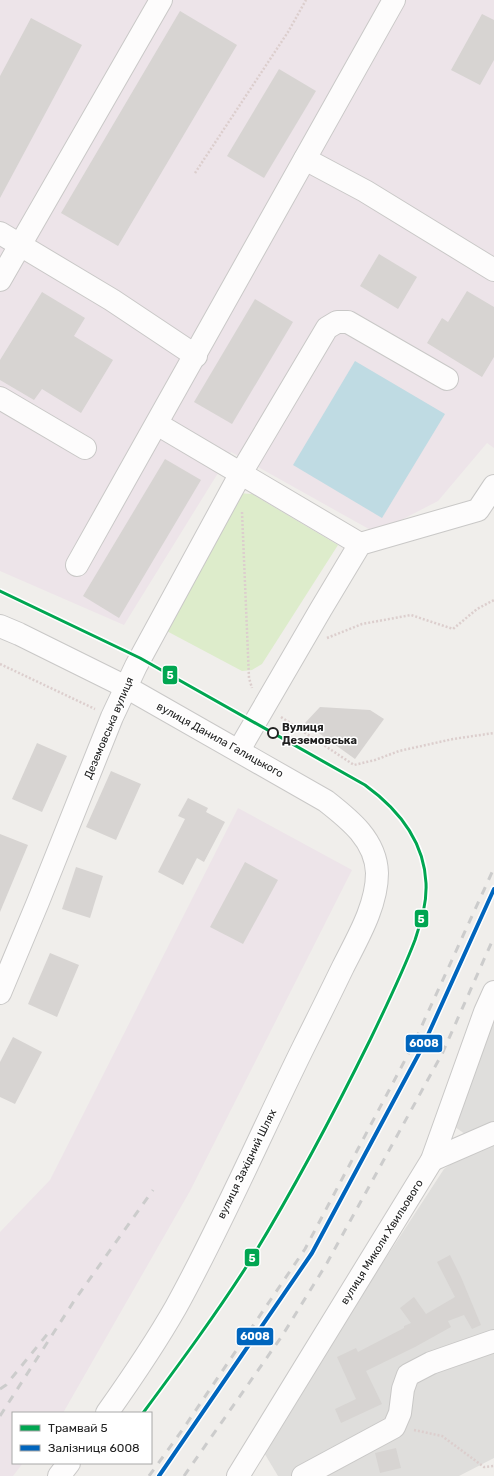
<svg xmlns="http://www.w3.org/2000/svg" width="494" height="1476" font-family="Rubik,sans-serif">
	<style>
		.residential { fill: #dfdedc }
		.industrial { fill: #ede4e9 }
		.grass { fill: #ddeccb }
		.water { fill: #bfdbe3 }
		.building { fill: #d7d4d2 }
		.lines { fill: none; stroke-linecap: round; stroke-linejoin: round }
		.minor-casing { stroke: #c9c8c7; stroke-width: 24 }
		.path { stroke: #dccecd; stroke-width: 2.5; stroke-dasharray: 2 2; stroke-linecap: butt }
		.minor { stroke: #fdfcfc; stroke-width: 22 }
		.rail { stroke: #ccc; stroke-width: 3; stroke-dasharray: 8 8; stroke-linecap: butt }
		.rail-1-casing { stroke: #fff; stroke-width: 7 }
		.rail-1 { stroke: #0065bd; stroke-width: 4 }
		.tram-1-casing { stroke: #fff; stroke-width: 6 }
		.tram-1 { stroke: #00a651; stroke-width: 3 }
		.stop-dot { fill: #fff; stroke: #222; stroke-width: 2 }
		.labels { text-anchor: middle; dominant-baseline: central; stroke-width: 3; stroke-linejoin: round; paint-order: stroke }
		.stop-label { font-size: 11px; font-weight: bold; fill: #222; stroke: #fff; text-anchor: start }
		.street-label { font-size: 11px; fill: #222; stroke: #fff }
		.line-badge { stroke: #fff; stroke-width: 1.5 }
		.badge-label { font-size: 11px; text-anchor: middle; font-weight: bold; fill: #fff }
	</style>
	<rect width="100%" height="100%" fill="#f0eeeb"/>
	<g class="residential">
		<polygon points="494,1015 494,1121 465,1134 455,1127"/>
		<polygon points="494,1140 494,1458 459,1476 278,1476 263,1451 346,1319 444,1169 468,1152"/>
	</g>
	<g class="industrial">
		<polygon points="0,0 494,0 494,448 487,443 438,501 376,533 231,452 124,625 0,571"/>
		<polygon points="238,808 352,870 190,1191 63,1413 13,1413 13,1463 23,1463 13,1476 0,1476 0,1232 50,1180"/>
	</g>
	<polygon class="grass" points="238,493 252,494 338,545 262,664 252,670 242,671 161,628"/>
	<polygon class="water" points="355,361 445,414 382,518 293,465"/>
	<g class="building">
		<polygon points="180,11 237,45 118,246 61,213"/>
		<polygon points="482,14 494,20 494,60 480,85 451,70"/>
		<polygon points="31,18 82,45 0,198 0,76"/>
		<polygon points="279,69 316,91 264,178 227,156"/>
		<polygon points="379,254 417,277 398,309 360,286"/>
		<polygon points="467,291 494,307 494,357 482,377 427,343 442,318 448,322"/>
		<polygon points="42,292 85,318 74,336 113,360 81,413 42,389 34,400 0,380 0,360"/>
		<polygon points="255,299 293,322 232,424 194,402"/>
		<polygon points="165,459 201,480 119,618 83,596"/>
		<polygon points="320,707 370,710 384,719 355,759 305,723"/>
		<polygon points="37,743 67,756 42,812 12,799"/>
		<polygon points="111,771 141,784 116,840 86,827"/>
		<polygon points="188,798 208,808 206,812 225,822 204,862 197,858 183,885 158,872 185,819 178,816"/>
		<polygon points="0,834 28,845 0,912"/>
		<polygon points="245,862 278,880 243,944 210,927"/>
		<polygon points="76,867 103,876 90,918 62,909"/>
		<polygon points="50,953 79,965 57,1017 28,1004"/>
		<polygon points="13,1037 42,1052 15,1104 0,1097 0,1062"/>
		<polygon points="450,1255 461,1277 481,1325 472,1329 464,1315 448,1321 451,1327 415,1347 366,1371 382,1404 341,1423 335,1409 356,1399 337,1357 356,1348 358,1352 404,1328 404,1326 411,1323 400,1308 414,1297 426,1314 455,1297 437,1262"/>
		<polygon points="396,1448 401,1468 380,1473 375,1453"/>
	</g>
	<g class="lines">
		<defs>
			<g id="minor">
				<polyline points="305,159 365,191 494,270"/>
				<polyline points="0,233 112,300 196,356"/>
				<polyline points="0,280 161,0"/>
				<polyline points="0,398 85,448"/>
				<polyline points="157,424 360,544"/>
				<polyline points="77,565 394,0"/>
				<path d="M0 626 19 634 126 687 326 801C349 819 376 840 377 873 377 906 357 939 343 967 330 994 317 1020 304 1046 261 1133 223 1222 176 1307 155 1344 131 1379 107 1413"/>
				<polyline points="239,750 321,609 360,544 478,510 494,486"/>
				<polyline points="0,993 38,902 112,717 136,666 241,473 327,328 337,322 348,322 447,379"/>
				<polyline points="432,1160 494,1133"/>
				<polyline points="59,1476 69,1463"/>
				<polyline points="238,1476 432,1160 485,1012 494,992"/>
				<polyline points="303,1476 394,1427 400,1413 403,1389 408,1375 431,1363 494,1341"/>
			</g>
		</defs>
		<use href="#minor" class="minor-casing"/>
		<g class="path">
			<polyline points="195,173 288,32 306,0"/>
			<polyline points="242,512 249,678 252,688"/>
			<polyline points="327,638 362,624 411,615 453,629 477,609 494,600"/>
			<polyline points="0,664 95,709"/>
			<polyline points="281,717 354,765 375,760 399,751 453,739 494,733"/>
			<polyline points="414,1430 442,1436 484,1467 494,1466"/>
		</g>
		<use href="#minor" class="minor"/>
		<g class="rail">
			<polyline points="0,1389 6,1385 49,1332"/>
			<polyline points="0,1416 74,1301 153,1190"/>
			<polyline points="149,1476 183,1429 305,1249 413,1045 494,868"/>
			<polyline points="184,1476 282,1336 327,1263 442,1054 494,937"/>
		</g>
		<defs>
			<polyline id="rail-1" points="159,1476 312,1253 422,1048 494,889"/>
		</defs>
		<use href="#rail-1" class="rail-1-casing"/>
		<use href="#rail-1" class="rail-1"/>
		<defs>
			<path id="tram-1" d="M0 591 140 658 365 785C398 809 424 840 426 883 427 904 421 921 415 940 402 974 386 1007 370 1040 333 1115 294 1189 250 1261 217 1313 180 1363 143 1413"/>
		</defs>
		<use href="#tram-1" class="tram-1-casing"/>
		<use href="#tram-1" class="tram-1"/>
	</g>
	<circle class="stop-dot" cx="273" cy="733" r="5"/>
	<g class="labels">
		<g class="stop-label">
			<text x="282" y="727">Вулиця<tspan x="282" dy="13">Деземовська</tspan></text>
		</g>
		<g class="street-label">
			<text transform="translate(109 728) rotate(-67)">Деземовська вулиця</text>
			<text transform="translate(220 740) rotate(29)">вулиця Данила Галицького</text>
			<text transform="translate(247 1164) rotate(-64)">вулиця Західний Шлях</text>
			<text transform="translate(382 1242) rotate(-58)">вулиця Миколи Хвильового</text>
		</g>
	</g>
	<g class="line-badge">
		<rect x="162" y="665" width="16" height="20" rx="4" fill="#00a651"/>
		<rect x="414" y="909" width="15" height="19" rx="4" fill="#00a651"/>
		<rect x="405" y="1034" width="38" height="19" rx="4" fill="#0065bd"/>
		<rect x="244" y="1248" width="16" height="19" rx="4" fill="#00a651"/>
		<rect x="236" y="1327" width="38" height="19" rx="4" fill="#0065bd"/>
	</g>
	<g class="badge-label">
		<text x="170" y="679">5</text>
		<text x="421" y="923">5</text>
		<text x="424" y="1047">6008</text>
		<text x="252" y="1262">5</text>
		<text x="255" y="1340">6008</text>
	</g>
	<rect x="12" y="1412" width="140" height="52" fill="#ffffff" stroke="#a7a7a7"/>
	<rect x="20" y="1425" width="20" height="6" fill="#00a651" stroke="#a7a7a7"/>
	<text x="48" y="1432" font-size="12" fill="#222222">Трамвай 5</text>
	<rect x="20" y="1445" width="20" height="6" fill="#0065bd" stroke="#a7a7a7"/>
	<text x="48" y="1452" font-size="12" fill="#222222">Залізниця 6008</text>
</svg>
